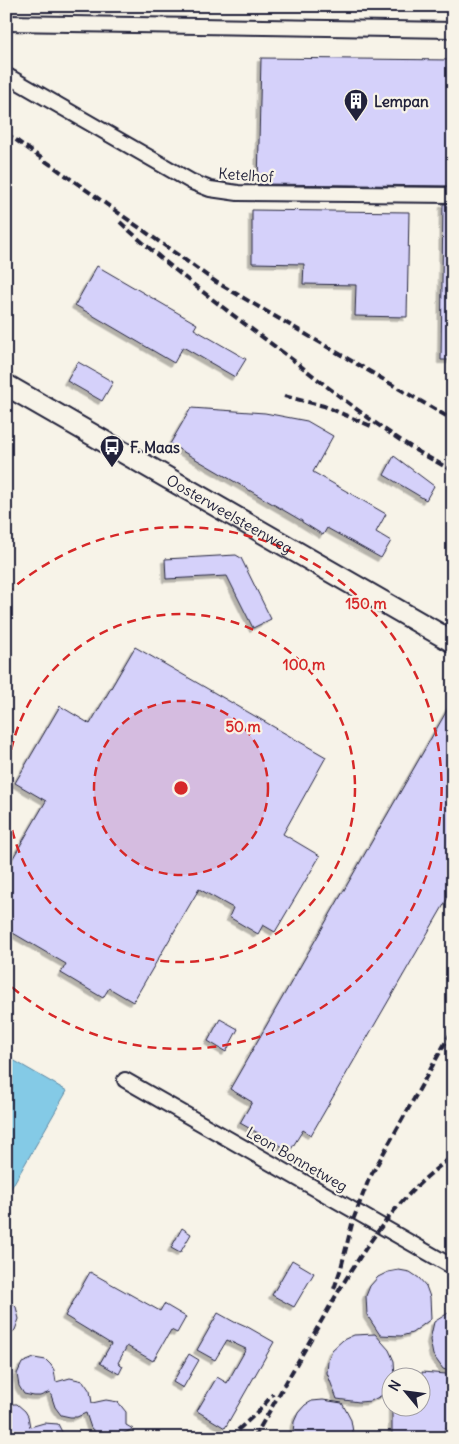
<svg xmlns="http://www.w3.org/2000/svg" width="459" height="1444" font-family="Delius,sans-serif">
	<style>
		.water { fill: #84cae6; stroke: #5d87a2 }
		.building { fill: #d5d1fa; stroke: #22223b; filter: url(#shadow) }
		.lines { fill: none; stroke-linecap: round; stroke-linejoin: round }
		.minor-casing { stroke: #22223b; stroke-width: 18 }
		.secondary-casing { stroke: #22223b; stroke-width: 24 }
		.minor { stroke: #f7f3e8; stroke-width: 14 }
		.secondary { stroke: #f7f3e8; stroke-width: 20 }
		.rail { stroke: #22223b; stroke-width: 4; stroke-dasharray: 8 4; stroke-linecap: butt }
		.ring { fill: none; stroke: #d62828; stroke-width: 2.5; stroke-dasharray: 9 6 }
		.labels { text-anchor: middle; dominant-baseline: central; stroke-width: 4.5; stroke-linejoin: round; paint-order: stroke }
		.poi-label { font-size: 15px; font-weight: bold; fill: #22223b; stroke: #f7f3e8; text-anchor: start }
		.street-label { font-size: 15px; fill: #22223b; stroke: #f7f3e8 }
		.centre { fill: #d62828; stroke: #f7f3e8; stroke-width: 2.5 }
		.ring-label { font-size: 15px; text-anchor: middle; font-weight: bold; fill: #d62828; stroke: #f7f3e8; stroke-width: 4.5; stroke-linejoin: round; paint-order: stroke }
	</style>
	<defs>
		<filter id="shadow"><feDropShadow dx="-3.5" dy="3.5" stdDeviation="0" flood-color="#0004"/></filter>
	</defs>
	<rect width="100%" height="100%" fill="#f7f3e8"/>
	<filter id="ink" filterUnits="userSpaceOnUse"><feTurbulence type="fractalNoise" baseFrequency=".02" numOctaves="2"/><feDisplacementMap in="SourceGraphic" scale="10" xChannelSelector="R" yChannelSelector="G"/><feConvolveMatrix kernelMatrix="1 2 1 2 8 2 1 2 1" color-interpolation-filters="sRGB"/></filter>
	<g filter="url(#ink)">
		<polygon class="water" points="6,1056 67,1091 6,1197"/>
		<g class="building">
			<polygon points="261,58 453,60 453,186 258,184"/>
			<polygon points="443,204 453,204 453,360 441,360"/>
			<polygon points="252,210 409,212 407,317 355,316 356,285 303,284 304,264 252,263"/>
			<polygon points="97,266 197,324 194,329 246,359 235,377 183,347 174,363 75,305"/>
			<polygon points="78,362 113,382 102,401 67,381"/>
			<polygon points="191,408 265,413 307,421 333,436 313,472 386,514 376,532 391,541 381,558 327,528 323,535 302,522 302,521 170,444"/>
			<polygon points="394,456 434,486 426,500 384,475"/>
			<polygon points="236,555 241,558 271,619 253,628 227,576 166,579 165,559"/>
			<polygon points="135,647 326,757 283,834 320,856 275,932 263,925 258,934 229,917 233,908 199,889 133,1002 109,988 103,998 61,973 66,964 6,929 6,870 46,801 15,783 60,706 90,724"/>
			<polygon points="453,700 453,889 311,1135 303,1130 290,1151 240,1123 252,1102 230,1089"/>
			<polygon points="220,1019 238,1029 226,1052 208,1041"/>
			<polygon points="182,1228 191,1234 180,1253 171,1248"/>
			<polygon points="292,1260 314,1273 294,1307 272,1295"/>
			<polygon points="399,1270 410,1272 419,1278 426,1286 430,1297 431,1319 412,1333 401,1336 380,1335 367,1315 366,1296 370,1286 378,1277 388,1272"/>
			<polygon points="90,1272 160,1311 164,1304 186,1317 177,1333 171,1330 153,1361 127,1346 118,1363 123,1366 119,1374 100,1363 111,1344 65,1316"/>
			<polygon points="6,1297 16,1307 19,1319 15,1330 6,1337"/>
			<polygon points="453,1310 453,1372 443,1369 433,1355 430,1340 434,1322"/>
			<polygon points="218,1313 236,1323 237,1322 246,1326 274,1342 225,1428 197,1411 217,1377 227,1383 246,1349 227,1340 215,1360 197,1350"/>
			<polygon points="375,1334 389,1350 394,1361 395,1376 392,1376 392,1390 371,1401 359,1402 337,1399 327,1373 328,1361 332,1350 343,1340 354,1335"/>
			<polygon points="189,1354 199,1360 183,1388 173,1382"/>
			<polygon points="34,1358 46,1360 51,1365 54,1370 56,1382 70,1378 83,1381 90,1391 92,1403 106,1400 118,1402 126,1412 126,1425 133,1429 113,1438 100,1436 91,1428 86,1413 77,1417 70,1417 61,1415 55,1407 50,1392 40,1396 34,1396 24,1394 19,1386 17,1374 22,1363"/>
			<polygon points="422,1372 446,1374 453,1389 453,1421 449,1426 440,1434 429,1437 392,1437 392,1406 422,1406"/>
			<polygon points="323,1400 342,1403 351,1420 354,1438 294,1438 293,1433 294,1422 298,1413 305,1405 312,1401"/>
			<polygon points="6,1404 17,1404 25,1411 28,1416 30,1427 44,1423 58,1424 65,1438 6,1438"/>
		</g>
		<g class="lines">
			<defs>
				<g id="minor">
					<polyline points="6,23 453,30"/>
					<polyline points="6,75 192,182 210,189 238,193 453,195"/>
					<polyline points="125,1080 453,1267"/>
				</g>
				<g id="secondary">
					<path id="s1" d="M6 385 453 642"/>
				</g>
			</defs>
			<use href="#minor" class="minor-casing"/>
			<use href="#secondary" class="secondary-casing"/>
			<use href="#minor" class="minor"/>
			<use href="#secondary" class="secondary"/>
			<g class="rail">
				<polyline points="6,133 216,282 453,420"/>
				<path d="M120 222C175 273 233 315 293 360 334 392 375 425 419 452"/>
				<polyline points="284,396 324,406 371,426"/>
				<polyline points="415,450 453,471"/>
				<polyline points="334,1289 341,1268 353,1220 369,1179 453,1029"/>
				<polyline points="229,1438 259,1411 273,1394"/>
				<path d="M254 1438C276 1400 297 1363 319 1325 355 1262 392 1199 453 1156"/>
			</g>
		</g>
	</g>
	<circle cx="181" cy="788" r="87" fill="#d62828" fill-opacity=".12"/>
	<g class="ring">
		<circle cx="181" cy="788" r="87"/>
		<circle cx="181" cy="788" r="174"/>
		<path d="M6 594A261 261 0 1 1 6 982"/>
	</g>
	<defs>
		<symbol id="building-pin" viewBox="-11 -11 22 30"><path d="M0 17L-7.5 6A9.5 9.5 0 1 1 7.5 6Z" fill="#22223b" stroke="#f7f3e8"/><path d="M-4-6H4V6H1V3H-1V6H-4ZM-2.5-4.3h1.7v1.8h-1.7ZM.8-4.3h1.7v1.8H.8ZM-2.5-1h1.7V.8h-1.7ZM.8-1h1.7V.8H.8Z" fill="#fff"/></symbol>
		<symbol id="bus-pin" viewBox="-11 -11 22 30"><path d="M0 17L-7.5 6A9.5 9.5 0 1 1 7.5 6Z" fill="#22223b" stroke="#f7f3e8"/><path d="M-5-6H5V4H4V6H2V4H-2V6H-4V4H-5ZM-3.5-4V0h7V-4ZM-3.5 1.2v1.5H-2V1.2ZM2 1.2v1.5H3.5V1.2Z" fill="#fff"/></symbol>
	</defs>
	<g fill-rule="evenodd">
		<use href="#building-pin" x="342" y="87" width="28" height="38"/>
		<use href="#bus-pin" x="98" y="433" width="28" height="38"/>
	</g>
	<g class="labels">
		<g class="poi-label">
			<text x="374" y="101">Lempan</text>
			<text x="130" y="447">F. Maas</text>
		</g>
		<g class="street-label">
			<text transform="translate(246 175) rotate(4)">Ketelhof</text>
			<text stroke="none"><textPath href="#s1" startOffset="258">Oosterweelsteenweg</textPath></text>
			<text transform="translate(297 1159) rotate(30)">Leon Bonnetweg</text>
		</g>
	</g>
	<circle cx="181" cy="788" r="8" class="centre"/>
	<g class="ring-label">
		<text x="366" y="609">150 m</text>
		<text x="304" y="670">100 m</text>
		<text x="243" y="732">50 m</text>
	</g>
	<rect width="459" height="1444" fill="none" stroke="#f7f3e8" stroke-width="25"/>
	<rect x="12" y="12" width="434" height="1419" fill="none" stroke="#22223b" stroke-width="2" filter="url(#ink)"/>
	<g transform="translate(406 1392) rotate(299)"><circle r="24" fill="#f7f3e8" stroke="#a29fa3"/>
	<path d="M0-4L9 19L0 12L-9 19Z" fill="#22223b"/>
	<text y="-8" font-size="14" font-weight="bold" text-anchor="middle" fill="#22223b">N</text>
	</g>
</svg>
